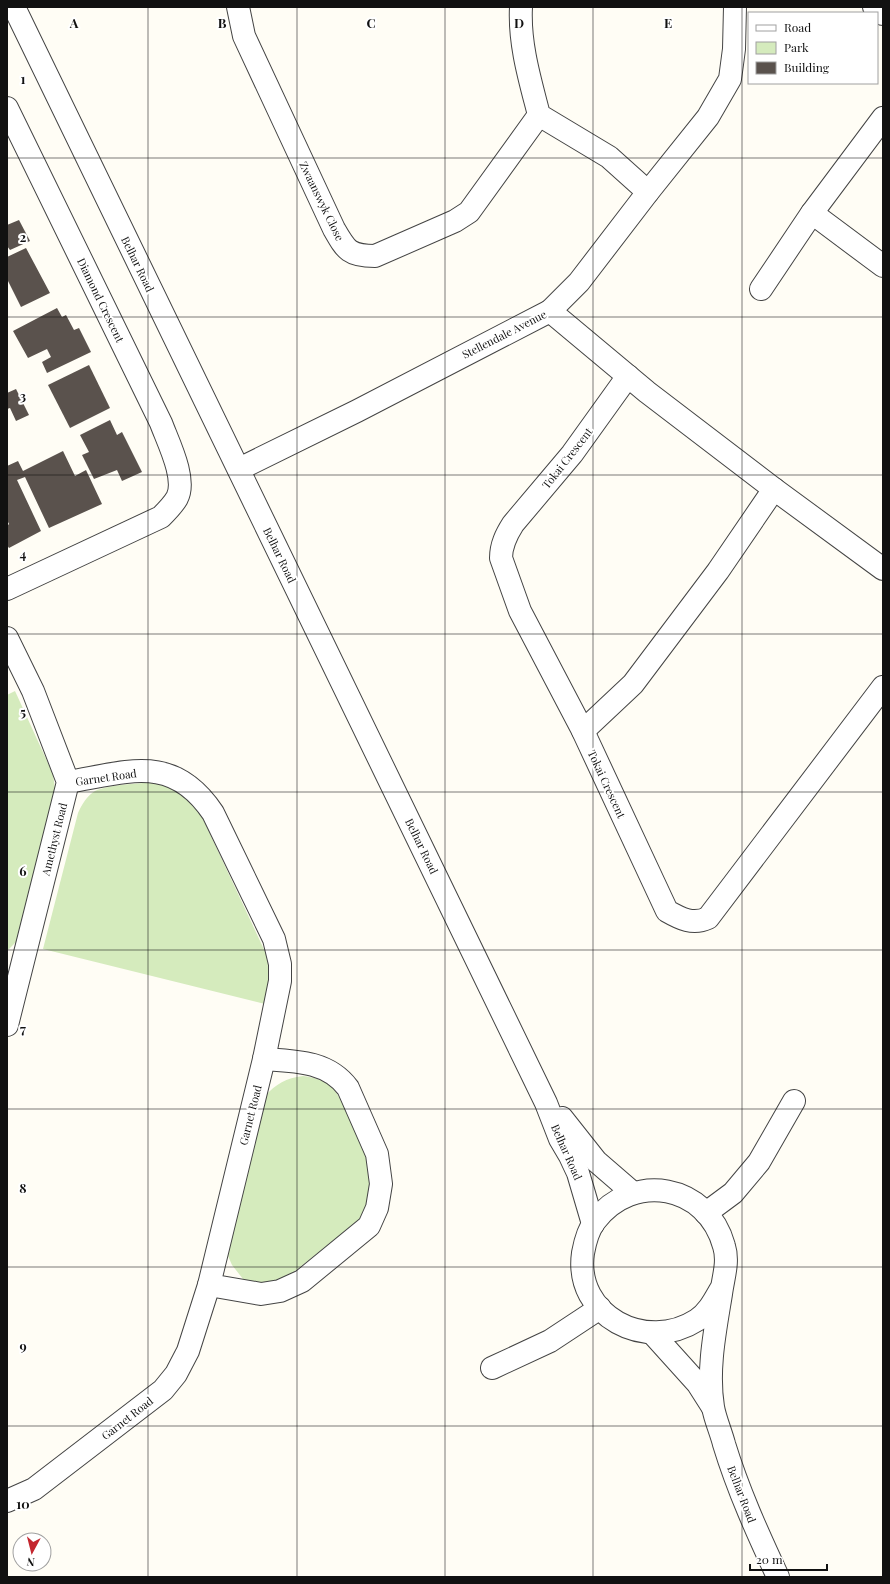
<svg xmlns="http://www.w3.org/2000/svg" width="890" height="1584" font-family="'Playfair Display',serif">
	<style>
		.green { fill: #d5ebbd }
		.building { fill: #5a524d }
		.lines { fill: none; stroke-linecap: round; stroke-linejoin: round }
		.street-casing { stroke: #444; stroke-width: 24 }
		.street { stroke: #fff; stroke-width: 22 }
		.grid { fill: none; stroke: #111; stroke-width: 1; stroke-opacity: 0.55 }
		.labels { text-anchor: middle; dominant-baseline: central; stroke-width: 4; stroke-linejoin: round; paint-order: stroke }
		.street-label { font-size: 11px; fill: #111; stroke: #fff }
		.grid-label { font-size: 13px; text-anchor: middle; font-weight: bold; fill: #111; stroke: #fff; stroke-width: 4; stroke-linejoin: round; paint-order: stroke }
	</style>
	<rect width="100%" height="100%" fill="#fffdf5"/>
	<g class="green">
		<polygon points="15,691 53,774 56,796 18,940 7,951 7,695"/>
		<path d="M163 782 196 804 268 958 271 973 265 1004 43 949 78 813C82 804 87 796 95 791 109 784 146 783 163 782Z"/>
		<path d="M303 1076C313 1077 323 1080 331 1086 341 1095 373 1161 374 1174 375 1186 368 1207 362 1218L281 1282 252 1284 243 1279 232 1265 228 1256V1246L265 1096C276 1084 286 1078 303 1076Z"/>
	</g>
	<g class="building">
		<polygon points="19,220 30,241 10,250 7,246 7,225"/>
		<polygon points="26,248 50,293 21,307 8,281 7,282 7,257"/>
		<polygon points="57,308 62,317 66,315 74,330 79,328 91,352 47,373 42,362 51,357 47,349 28,358 13,331"/>
		<polygon points="89,365 110,408 70,428 48,385"/>
		<polygon points="16,389 29,415 16,421 10,408 7,409 7,393"/>
		<polygon points="110,420 117,435 122,432 142,472 122,481 117,470 94,479 82,455 89,452 80,435"/>
		<polygon points="63,451 75,476 86,470 102,504 49,528 25,477 17,480 41,531 9,548 7,545 7,526 9,524 7,520 7,466 18,461 23,471"/>
	</g>
	<g class="lines">
		<defs>
			<g id="street">
				<polyline points="14,7 546,1103 560,1139 570,1156 578,1173 593,1224"/>
				<path d="M238 7 244 36 334 229C346 250 349 256 375 256L455 221 469 212 539 115"/>
				<path d="M521 7C519 44 530 80 539 115L609 157 648 192"/>
				<polyline points="874,7 883,14"/>
				<path d="M7 108 161 423C168 442 187 479 177 498 173 505 167 511 161 517L7 589"/>
				<polyline points="812,213 883,266"/>
				<polyline points="761,289 812,213 883,118"/>
				<polyline points="550,311 647,392 774,489 883,569"/>
				<path d="M628 376 572 454 513 524C506 535 501 545 501 558L520 611 583 731 667 911C681 919 693 925 708 918L883 687"/>
				<polyline points="239,469 357,411 550,311 579,282 648,192 708,117 730,79 734,49 735,7"/>
				<polyline points="7,638 33,691 68,782 7,1025"/>
				<polyline points="583,731 633,684 718,571 774,489"/>
				<polyline points="562,1118 596,1161 633,1193"/>
				<polyline points="706,1213 733,1193 759,1162 794,1101"/>
				<path d="M209 1285 261 1294 280 1291 302 1281 369 1226 377 1208 381 1184 377 1154 348 1088C328 1061 295 1061 264 1059"/>
				<path d="M722 1287C715 1299 709 1312 697 1320 646 1353 574 1316 583 1253 585 1242 588 1230 595 1221 633 1171 707 1184 724 1246 729 1262 723 1278 721 1294 715 1331 707 1370 713 1407 715 1419 721 1432 724 1444 738 1490 758 1534 778 1577"/>
				<polyline points="652,1333 698,1384 712,1406"/>
				<polyline points="492,1368 550,1341 600,1308"/>
				<path d="M7 1501 34 1489 163 1390 176 1374 188 1351 209 1285 264 1059 280 981V964L274 939 213 813C173 753 128 772 68 782"/>
			</g>
		</defs>
		<use href="#street" class="street-casing"/>
		<use href="#street" class="street"/>
	</g>
	<path class="grid" d="M148 7V1577M297 7V1577M445 7V1577M593 7V1577M742 7V1577M7 158H883M7 317H883M7 475H883M7 634H883M7 792H883M7 950H883M7 1109H883M7 1267H883M7 1426H883"/>
	<g class="labels">
		<g class="street-label">
			<text transform="translate(322 201) rotate(64)">Zwaanswyk Close</text>
			<text transform="translate(138 264) rotate(64)">Belhar Road</text>
			<text transform="translate(101 300) rotate(64)">Diamond Crescent</text>
			<text transform="translate(504 334) rotate(-27)">Stellendale Avenue</text>
			<text transform="translate(567 458) rotate(-52)">Tokai Crescent</text>
			<text transform="translate(280 555) rotate(64)">Belhar Road</text>
			<text transform="translate(106 777) rotate(-8)">Garnet Road</text>
			<text transform="translate(607 784) rotate(65)">Tokai Crescent</text>
			<text transform="translate(54 839) rotate(-76)">Amethyst Road</text>
			<text transform="translate(422 846) rotate(64)">Belhar Road</text>
			<text transform="translate(250 1115) rotate(-76)">Garnet Road</text>
			<text transform="translate(567 1152) rotate(66)">Belhar Road</text>
			<text transform="translate(127 1418) rotate(-38)">Garnet Road</text>
			<text transform="translate(742 1494) rotate(69)">Belhar Road</text>
		</g>
	</g>
	<g class="grid-label">
		<text x="74" y="28">A</text>
		<text x="222" y="28">B</text>
		<text x="371" y="28">C</text>
		<text x="519" y="28">D</text>
		<text x="668" y="28">E</text>
		<text x="23" y="84">1</text>
		<text x="23" y="242">2</text>
		<text x="23" y="401">3</text>
		<text x="23" y="559">4</text>
		<text x="23" y="717">5</text>
		<text x="23" y="876">6</text>
		<text x="23" y="1034">7</text>
		<text x="23" y="1193">8</text>
		<text x="23" y="1351">9</text>
		<text x="23" y="1509">10</text>
	</g>
	<rect width="890" height="1584" fill="none" stroke="#111111" stroke-width="16"/>
	<rect x="748" y="12" width="130" height="72" fill="#ffffff" stroke="#a0a0a0"/>
	<rect x="756" y="25" width="20" height="6" fill="#ffffff" stroke="#a0a0a0"/>
	<text x="784" y="32" font-size="12" fill="#111111">Road</text>
	<rect x="756" y="42" width="20" height="12" fill="#d5ebbd" stroke="#a0a0a0"/>
	<text x="784" y="52" font-size="12" fill="#111111">Park</text>
	<rect x="756" y="62" width="20" height="12" fill="#5a524d" stroke="#a0a0a0"/>
	<text x="784" y="72" font-size="12" fill="#111111">Building</text>
	<g transform="translate(32 1552) rotate(187)"><circle r="19" fill="#ffffff" stroke="#a0a0a0"/>
	<path d="M0-3L7 15L0 10L-7 15Z" fill="#c4262e"/>
	<text y="-6" font-size="11" font-weight="bold" text-anchor="middle" fill="#111111">N</text>
	</g>
	<path d="M750 1564v6h77v-6" fill="none" stroke="#111111" stroke-width="2"/>
	<text x="756" y="1564" font-size="12" fill="#111111" stroke="#ffffff" stroke-width="3" paint-order="stroke">20 m</text>
</svg>
